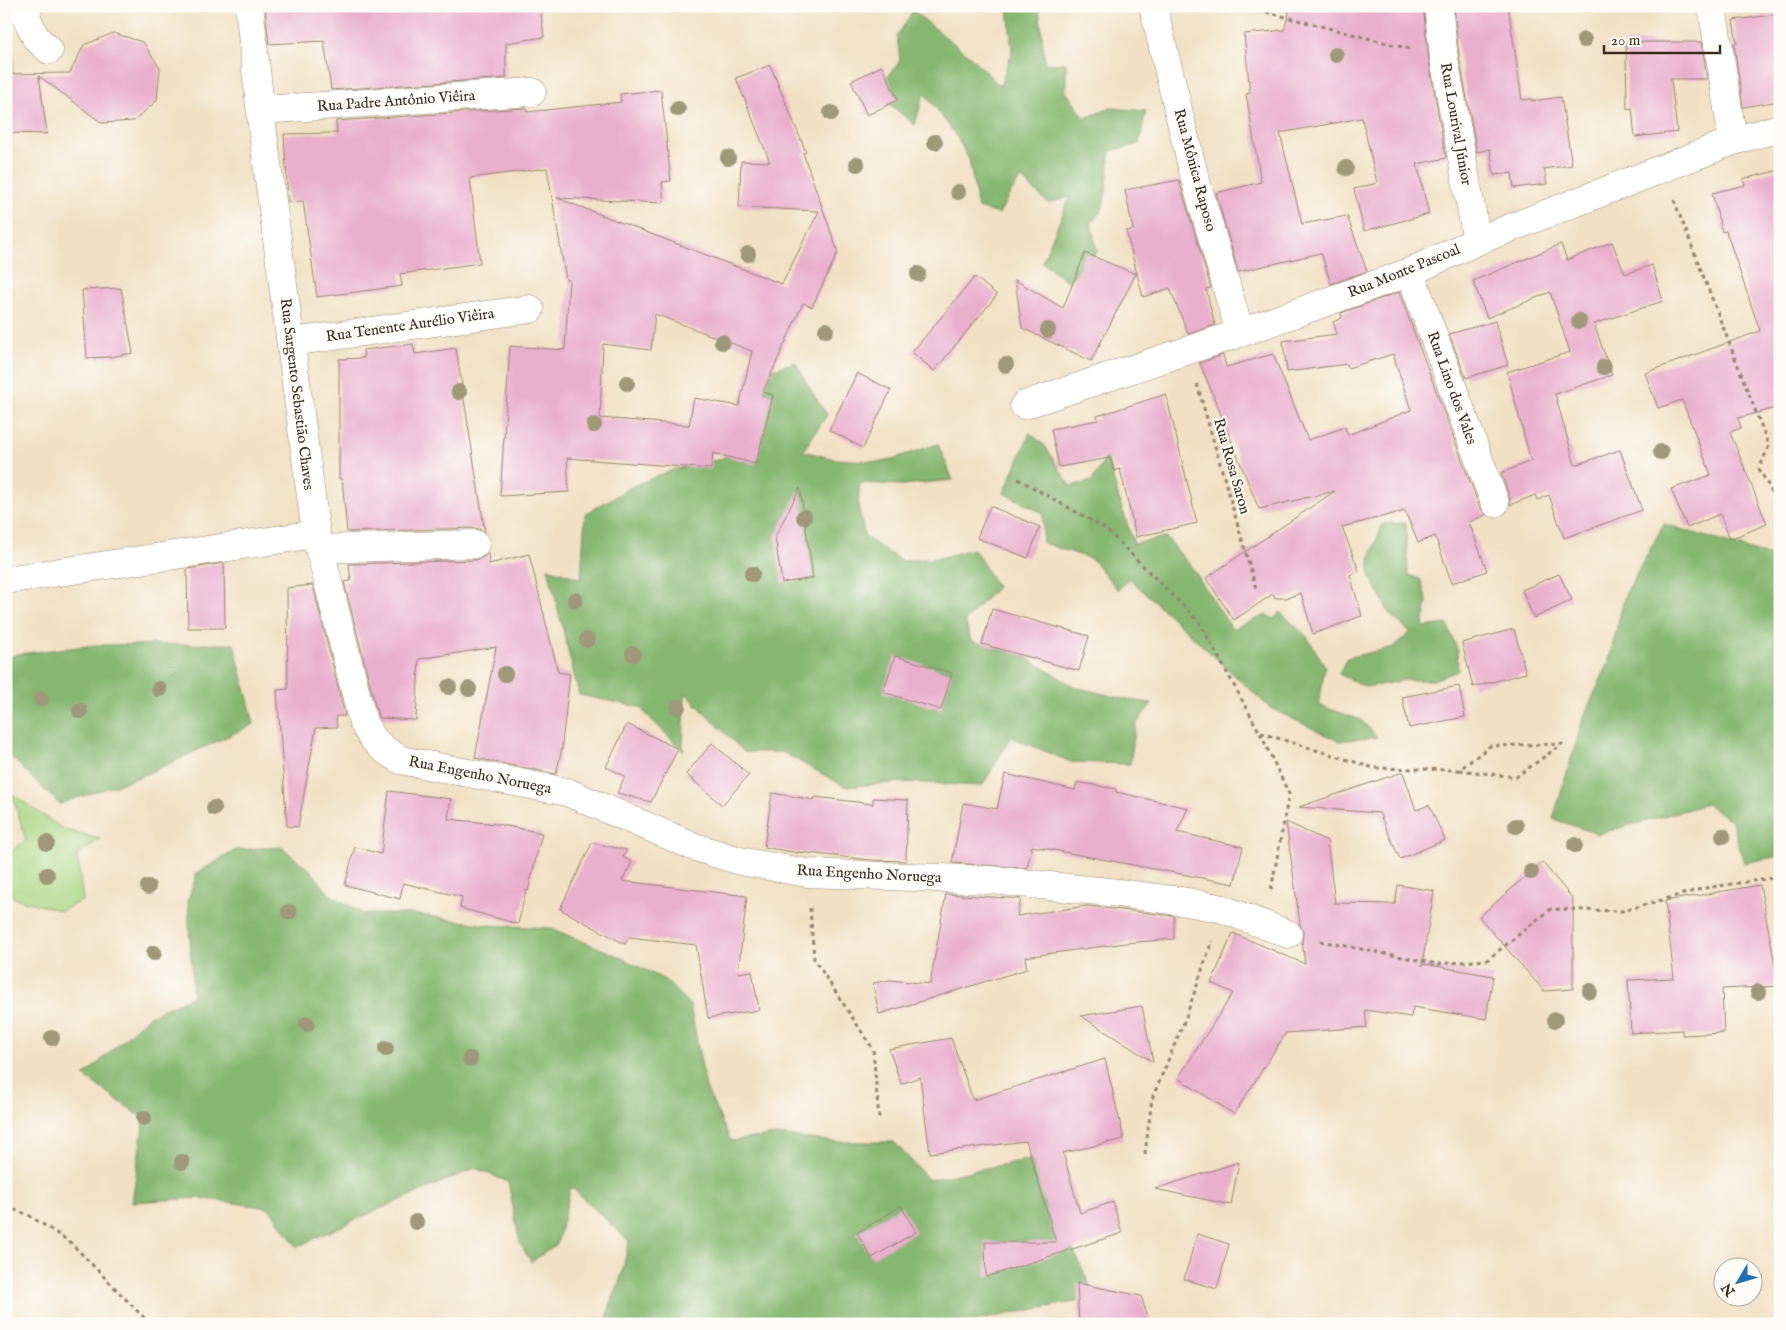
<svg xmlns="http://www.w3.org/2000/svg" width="1786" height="1330" font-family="'IM FELL English',serif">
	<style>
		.green { fill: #a8d683; stroke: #728050 }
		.forest { fill: #86b771; stroke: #607048 }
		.building { fill: #e9b0ce; fill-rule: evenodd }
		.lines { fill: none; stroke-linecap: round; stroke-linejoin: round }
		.minor-casing { stroke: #968570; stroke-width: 29 }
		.path { stroke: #968570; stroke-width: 3; stroke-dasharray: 4 4; stroke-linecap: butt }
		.minor { stroke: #fff; stroke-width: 28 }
		.tree { fill: #9f9879 }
		.labels { text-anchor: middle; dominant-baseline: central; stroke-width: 4; stroke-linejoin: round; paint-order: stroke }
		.street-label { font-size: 15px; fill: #3b2a1e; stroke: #fdfcf7 }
	</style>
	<rect width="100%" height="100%" fill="#fdfcf7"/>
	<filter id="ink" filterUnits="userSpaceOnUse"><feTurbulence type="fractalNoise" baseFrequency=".02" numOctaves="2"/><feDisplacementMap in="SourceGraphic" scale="10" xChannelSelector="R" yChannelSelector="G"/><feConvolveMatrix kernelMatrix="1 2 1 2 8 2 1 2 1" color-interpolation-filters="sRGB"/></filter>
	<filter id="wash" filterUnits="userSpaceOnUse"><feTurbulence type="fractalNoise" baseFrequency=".0096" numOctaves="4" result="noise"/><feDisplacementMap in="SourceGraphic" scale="20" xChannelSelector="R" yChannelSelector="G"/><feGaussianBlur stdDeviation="1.12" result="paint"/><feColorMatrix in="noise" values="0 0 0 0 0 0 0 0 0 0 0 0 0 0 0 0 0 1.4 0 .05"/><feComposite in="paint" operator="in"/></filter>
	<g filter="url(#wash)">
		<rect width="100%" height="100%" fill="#f1e0c3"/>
		<polygon class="green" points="12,794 63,829 100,839 77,855 83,900 61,911 14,898 6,887 6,856 26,840"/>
		<g class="forest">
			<polygon points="1008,6 1039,6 1045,64 1066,63 1066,92 1085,118 1111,108 1146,111 1139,144 1110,151 1107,186 1102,210 1091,223 1097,252 1068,282 1042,262 1070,197 1048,203 1021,178 1009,195 999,214 978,208 969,159 955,134 924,92 915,125 887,102 883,82 900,61 897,36 913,11 972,58 1000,86 1012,52"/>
			<polygon points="6,43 14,55 12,74 6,74"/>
			<polygon points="795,362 812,392 827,415 803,451 834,459 883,462 938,444 953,480 902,485 860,483 858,506 865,537 901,561 939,558 974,549 997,587 965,621 971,641 1022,655 1075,687 1129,700 1152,703 1136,724 1130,764 1071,762 1011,737 982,786 904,782 846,787 782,752 744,752 685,693 683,751 639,707 579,695 548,568 581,579 585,514 635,485 675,469 718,460 762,441 766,372"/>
			<polygon points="1030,433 1045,446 1070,486 1092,481 1107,456 1120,503 1134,544 1166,537 1193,569 1232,629 1266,615 1274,619 1280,612 1307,637 1325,666 1319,705 1361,720 1377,737 1339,741 1270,708 1129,578 1118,590 1092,559 1043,543 1043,513 1004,493"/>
			<polygon points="1406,523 1408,574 1421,580 1427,601 1423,627 1447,624 1457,649 1458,671 1433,680 1408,680 1366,687 1339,674 1347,658 1394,647 1411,632 1391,616 1370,576 1370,557 1383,524"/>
			<polygon points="1664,524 1780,559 1780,856 1744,863 1732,821 1707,804 1598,834 1553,819 1584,716 1608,664 1625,595"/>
			<polygon points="234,644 254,724 140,777 59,804 6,752 6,658 18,654 96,645"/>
			<polygon points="281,847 311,871 328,893 363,914 414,914 487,925 550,928 614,954 665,980 690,1005 706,1088 731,1141 776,1135 836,1142 894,1142 929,1180 1030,1159 1096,1298 972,1321 881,1324 606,1324 610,1306 622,1274 629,1241 571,1187 557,1244 531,1262 520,1243 508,1182 475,1168 352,1221 297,1247 269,1208 199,1198 132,1202 144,1119 84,1076 149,1016 193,996 188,900 197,873 236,850"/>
		</g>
		<g id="blocks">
			<g class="building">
				<polygon points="265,6 540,6 544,37 506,43 506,78 331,90 324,41 269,44"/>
				<polygon points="1291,6 1423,6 1429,61 1446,158 1417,164 1429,214 1364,231 1354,189 1377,183 1362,118 1280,133 1302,224 1347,216 1367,271 1331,284 1321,253 1238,272 1216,193 1261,182 1246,94 1250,93 1244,34 1284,30"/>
				<polygon points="1454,6 1508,6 1522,100 1532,99 1532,101 1561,97 1572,165 1544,169 1547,184 1514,188 1512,173 1494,175 1490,149 1477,152 1459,56"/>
				<polygon points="1780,14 1780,101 1743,107 1734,43 1737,43 1733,20"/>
				<polygon points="113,33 143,42 160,68 157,100 134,121 102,123 39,76 47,134 6,133 6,74 70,73 84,45"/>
				<polygon points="1626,42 1702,42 1707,79 1671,79 1677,132 1635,137 1632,108 1627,109"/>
				<path d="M770 65 806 152 803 153 838 252 812 307 803 303 763 392 773 395 756 464 713 453 711 469 567 458 569 492 500 496 510 346 565 350 569 280H566L547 168 470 178 480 263 400 274 402 286 317 297 303 201 288 202 284 134 337 133 336 121 526 108 527 112 621 102 620 94 661 90 671 181 662 182 664 203 557 198 782 284 819 211 739 207 741 161 770 162 736 78ZM655 314 752 351 739 406 694 398 689 425 600 418 603 344 651 350Z"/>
				<polygon points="882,66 898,100 867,115 851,81"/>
				<polygon points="1780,170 1780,407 1738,418 1741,428 1730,432 1767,524 1730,539 1720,514 1687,528 1671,489 1711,475 1682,400 1658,408 1645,373 1760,331 1726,231 1722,232 1712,193 1745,185 1743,179"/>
				<polygon points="1179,180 1211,288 1206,289 1215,325 1188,334 1170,288 1143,297 1126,231 1133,230 1125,190"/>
				<polygon points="1612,242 1625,274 1652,265 1663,301 1594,324 1612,375 1555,394 1575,465 1620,450 1642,510 1564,538 1549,495 1537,500 1535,495 1510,505 1510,498 1501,473 1531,461 1507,372 1570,352 1550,292 1487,318 1473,281 1561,244 1567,260"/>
				<polygon points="1085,253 1136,274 1091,361 1022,328 1015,280 1063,308"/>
				<polygon points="975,277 997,295 934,371 912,352"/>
				<polygon points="121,288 133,353 110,357 87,358 82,290"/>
				<polygon points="1399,292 1480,508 1486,515 1469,522 1487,571 1452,583 1435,536 1418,543 1405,511 1342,527 1359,571 1350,575 1362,616 1313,634 1301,593 1287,598 1275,598 1273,594 1234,620 1206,578 1335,491 1259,509 1200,363 1223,355 1226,367 1273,354 1308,440 1345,427 1348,435 1411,410 1393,354 1348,368 1347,364 1287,372 1283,341 1337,334 1333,322 1342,318 1341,313"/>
				<polygon points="1495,321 1508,365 1466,378 1449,334"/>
				<polygon points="413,344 415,354 456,348 485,533 482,530 474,528 347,532 342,479 339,479 339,359 364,358 363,350"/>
				<polygon points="857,373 891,390 863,448 829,430"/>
				<polygon points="1166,394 1197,523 1136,537 1120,469 1114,471 1110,458 1059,467 1051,429 1098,420 1097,416"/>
				<polygon points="800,488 813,578 782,583 775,537"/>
				<polygon points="990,506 1040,527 1028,558 977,538"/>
				<polygon points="488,553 489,564 529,554 558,672 570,674 562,744 563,744 556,774 475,758 496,647 419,659 416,720 379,718 378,716 344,582 351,581 349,564 476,560 483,557"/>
				<polygon points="224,563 225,628 188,628 187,569"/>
				<polygon points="1559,574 1572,600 1534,618 1522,590"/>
				<polygon points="313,585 345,716 336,716 337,727 316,728 298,827 287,826 277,690 288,689 287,588"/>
				<polygon points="992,609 1089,636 1079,671 982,644"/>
				<polygon points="1514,629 1526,673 1473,687 1462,643"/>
				<polygon points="895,656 952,673 941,710 883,692"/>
				<polygon points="1459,686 1465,717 1409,728 1402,697"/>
				<polygon points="627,724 678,749 651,802 617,793 625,776 606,767"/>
				<polygon points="712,743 749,775 722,805 686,774"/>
				<polygon points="1403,772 1416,810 1429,805 1445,840 1400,859 1379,813 1299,807"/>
				<polygon points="1005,774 1075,790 1077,782 1116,789 1116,792 1188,808 1177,832 1243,847 1234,884 1032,846 1027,868 952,863 963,803 997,809"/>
				<polygon points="389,791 451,799 448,819 497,824 542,833 528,891 526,890 518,924 460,908 462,897 403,883 400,899 345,885 355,847 381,854"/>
				<polygon points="772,793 814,800 815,797 873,804 873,798 908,800 906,861 871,860 798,852 798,853 764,847"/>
				<polygon points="1286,822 1327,841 1335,903 1395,904 1398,885 1434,891 1422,966 1424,964 1493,976 1486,1019 1413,1007 1411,1017 1365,1010 1367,1027 1286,1033 1234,1114 1178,1078 1233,993 1211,983 1233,933 1305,964 1302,941 1303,932 1300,924"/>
				<polygon points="592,843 627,850 623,857 632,862 622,881 747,896 738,973 752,971 759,1010 708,1018 696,945 629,937 625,944 560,909"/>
				<polygon points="1542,862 1573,899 1573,989 1544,991 1479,917"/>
				<polygon points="1760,885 1779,986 1722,989 1724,1033 1682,1035 1682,1030 1631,1033 1628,980 1674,978 1665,901"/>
				<polygon points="946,894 1021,899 1017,916 1087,906 1174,916 1174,939 1126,943 1025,957 1027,969 879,1014 873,983 890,980 930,984"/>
				<polygon points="1142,1006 1153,1062 1081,1016"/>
				<polygon points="951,1038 973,1100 1105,1059 1124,1139 1063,1153 1080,1213 1113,1202 1122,1233 986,1277 985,1242 1056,1242 1026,1141 930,1153 920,1077 901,1084 889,1049"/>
				<polygon points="1239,1162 1231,1205 1155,1189"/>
				<polygon points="901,1206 916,1232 872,1258 857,1233"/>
				<polygon points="1197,1234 1229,1244 1217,1289 1184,1279"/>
				<polygon points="1077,1283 1141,1296 1150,1324 1079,1324"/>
			</g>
		</g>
	</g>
	<g filter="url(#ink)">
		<use href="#blocks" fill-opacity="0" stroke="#968570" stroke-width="1"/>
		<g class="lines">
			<defs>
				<g id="minor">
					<polyline points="29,6 24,12 36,38 49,50"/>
					<path d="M249 6 263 133 316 534 363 722C374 743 380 748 401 760L567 792 695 847 740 861 807 873 991 880 1118 893 1187 902 1223 909 1288 934"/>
					<polyline points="1153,6 1193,171 1240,333"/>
					<polyline points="1438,6 1444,58 1477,241"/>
					<polyline points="1712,6 1733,141"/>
					<polyline points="261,110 532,92"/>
					<polyline points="1410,272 1495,503"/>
					<polyline points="291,342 530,309"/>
					<polyline points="1024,405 1240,333 1410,272 1477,241 1733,141 1780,128"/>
					<polyline points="319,549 475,544"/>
					<polyline points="6,580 316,534"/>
				</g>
			</defs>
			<use href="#minor" class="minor-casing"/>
			<g class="path">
				<polyline points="1243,6 1410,49"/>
				<polyline points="1674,200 1769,446 1759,469 1780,506"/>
				<polyline points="1197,384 1256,588"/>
				<polyline points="1018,479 1106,529 1200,623 1260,733 1289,794 1271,890"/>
				<polyline points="1261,733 1374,768 1459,770 1490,746 1562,744 1516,777 1459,770"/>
				<polyline points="810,908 814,959 873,1049 879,1119"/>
				<polyline points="1320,941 1438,964 1487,960 1551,909 1622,911 1705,888 1780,877"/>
				<polyline points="1145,1154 1152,1099 1186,1017 1212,941"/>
				<polyline points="6,1207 27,1214 70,1242 150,1324"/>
			</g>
			<use href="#minor" class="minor"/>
		</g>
		<g class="tree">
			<circle cx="1584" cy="40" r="8"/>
			<circle cx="1336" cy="55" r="8"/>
			<circle cx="678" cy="109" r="8"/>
			<circle cx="831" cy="113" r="8"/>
			<circle cx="935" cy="142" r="8"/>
			<circle cx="728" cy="158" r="8"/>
			<circle cx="857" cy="164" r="8"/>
			<circle cx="1346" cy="168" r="8"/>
			<circle cx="958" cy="192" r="8"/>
			<circle cx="748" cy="254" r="8"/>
			<circle cx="918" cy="274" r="8"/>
			<circle cx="1579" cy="321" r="8"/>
			<circle cx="826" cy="330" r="8"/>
			<circle cx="1048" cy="330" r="8"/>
			<circle cx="722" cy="342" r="8"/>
			<circle cx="1006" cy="365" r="8"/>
			<circle cx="1604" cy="367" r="8"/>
			<circle cx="627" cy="383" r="8"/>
			<circle cx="459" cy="392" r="8"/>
			<circle cx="594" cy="425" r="8"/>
			<circle cx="1661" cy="452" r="8"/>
			<circle cx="804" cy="517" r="8"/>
			<circle cx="752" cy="574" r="8"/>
			<circle cx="575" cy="600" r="8"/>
			<circle cx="587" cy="640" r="8"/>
			<circle cx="633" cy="654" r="8"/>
			<circle cx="505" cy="674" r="8"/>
			<circle cx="449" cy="687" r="8"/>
			<circle cx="159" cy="689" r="8"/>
			<circle cx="469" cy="689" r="8"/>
			<circle cx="41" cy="699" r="8"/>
			<circle cx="678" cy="707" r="8"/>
			<circle cx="80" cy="711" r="8"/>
			<circle cx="214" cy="808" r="8"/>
			<circle cx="1516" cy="826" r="8"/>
			<circle cx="1723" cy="836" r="8"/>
			<circle cx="47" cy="843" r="8"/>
			<circle cx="1575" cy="845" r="8"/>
			<circle cx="1531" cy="872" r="8"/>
			<circle cx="47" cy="875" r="8"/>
			<circle cx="148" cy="887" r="8"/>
			<circle cx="289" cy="912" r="8"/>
			<circle cx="154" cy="953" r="8"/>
			<circle cx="1590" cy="991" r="8"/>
			<circle cx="1758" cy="992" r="8"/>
			<circle cx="1555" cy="1020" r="8"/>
			<circle cx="307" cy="1024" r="8"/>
			<circle cx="52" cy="1038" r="8"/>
			<circle cx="386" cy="1049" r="8"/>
			<circle cx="470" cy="1059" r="8"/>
			<circle cx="144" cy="1118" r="8"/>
			<circle cx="182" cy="1162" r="8"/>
			<circle cx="416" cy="1222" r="8"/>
		</g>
	</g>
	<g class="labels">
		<g class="street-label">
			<text transform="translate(396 101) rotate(-4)">Rua Padre Antônio Viêira</text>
			<text transform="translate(1456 124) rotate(80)">Rua Lourival Júnior</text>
			<text transform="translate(1195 170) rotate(75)">Rua Mônica Raposo</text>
			<text transform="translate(1404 271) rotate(-22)">Rua Monte Pascoal</text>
			<text transform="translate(410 325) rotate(-8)">Rua Tenente Aurélio Viêira</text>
			<text transform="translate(1452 388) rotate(70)">Rua Lino dos Vales</text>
			<text transform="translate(297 394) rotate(83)">Rua Sargento Sebastião Chaves</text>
			<text transform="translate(1232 466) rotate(74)">Rua Rosa Saron</text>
			<text transform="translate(480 775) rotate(11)">Rua Engenho Noruega</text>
			<text transform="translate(869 874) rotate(3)">Rua Engenho Noruega</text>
		</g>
	</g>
	<rect width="1786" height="1330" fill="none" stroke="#fdfcf7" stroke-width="25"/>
	<g transform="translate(1738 1282) rotate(232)"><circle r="24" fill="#fdfcf7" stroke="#afa8a0"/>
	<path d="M0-4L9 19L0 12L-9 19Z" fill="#1f6fb2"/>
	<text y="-8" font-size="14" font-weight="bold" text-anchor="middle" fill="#3b2a1e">N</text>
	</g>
	<path d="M1604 45v8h116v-8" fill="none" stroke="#3b2a1e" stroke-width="2.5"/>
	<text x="1611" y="45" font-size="15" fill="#3b2a1e" stroke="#fdfcf7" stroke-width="4" paint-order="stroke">20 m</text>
</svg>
